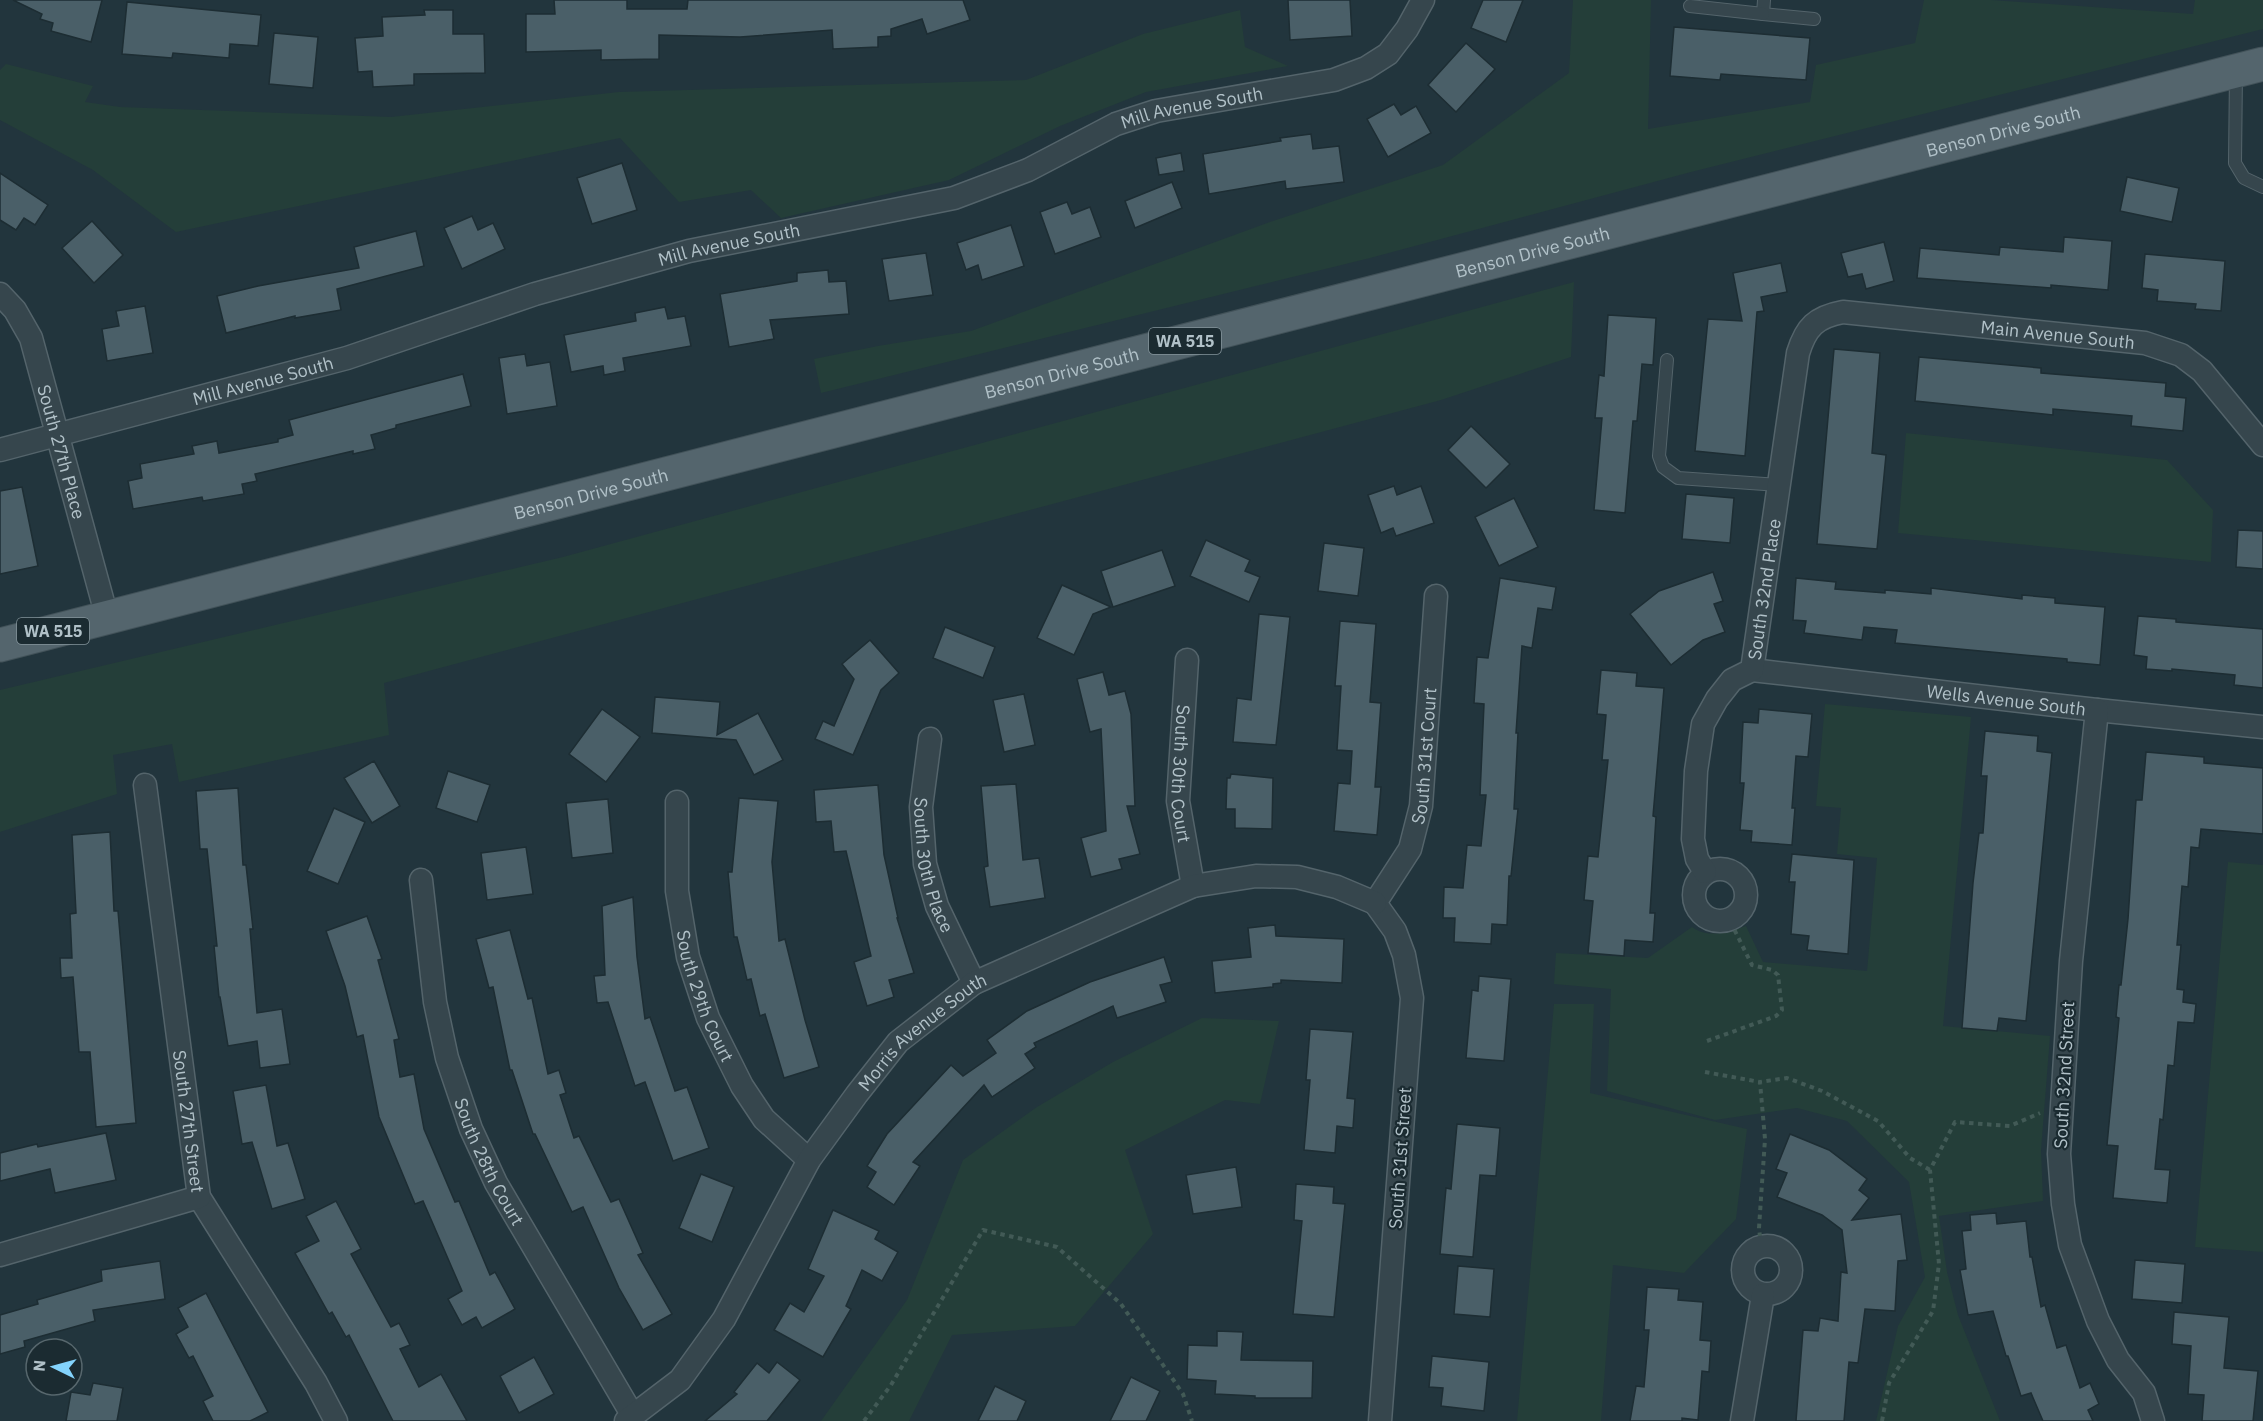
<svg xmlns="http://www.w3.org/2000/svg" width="2263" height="1421" font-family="'IBM Plex Sans',sans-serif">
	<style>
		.green { fill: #243e39 }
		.building { fill: #4a5f68; stroke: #1d2d33; stroke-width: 1.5 }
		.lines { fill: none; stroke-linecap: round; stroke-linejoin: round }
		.lane-casing { stroke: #54646b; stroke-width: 14 }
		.street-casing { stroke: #54646b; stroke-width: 25 }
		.primary-casing { stroke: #425259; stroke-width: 35 }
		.path { stroke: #425a56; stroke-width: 4; stroke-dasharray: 4.5 4.5; stroke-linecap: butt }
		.lane { stroke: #36464d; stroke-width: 12 }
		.street { stroke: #36464d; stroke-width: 22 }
		.primary { stroke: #54656d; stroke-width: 33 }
		.labels { text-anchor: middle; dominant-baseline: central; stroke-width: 4.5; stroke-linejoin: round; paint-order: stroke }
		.shield { fill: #1b2b31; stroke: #84949b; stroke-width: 1.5 }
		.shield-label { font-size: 16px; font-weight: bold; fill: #b1c1c8 }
		.street-label { font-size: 18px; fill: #b1c1c8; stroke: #1b2b31 }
	</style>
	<rect width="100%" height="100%" fill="#22353d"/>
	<g class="green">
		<polygon points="1573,0 1651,0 1648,129 1810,102 1816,65 1915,43 1924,0 1991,0 2193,14 2195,0 2263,0 2263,29 1691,172 1370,258 821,393 814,359 878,346 971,331 1273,221 1443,165 1569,73"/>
		<polygon points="1240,10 1245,47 1288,66 1146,92 1060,126 949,180 781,218 751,190 679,202 620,138 176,232 93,170 0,120 0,70 6,64 93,86 85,102 120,107 391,117 619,92 1026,80 1143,34"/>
		<polygon points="1574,282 1571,357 1441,400 384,683 389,735 179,782 172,744 113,755 117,794 0,832 0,690 563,557"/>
		<polygon points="1906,433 2167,460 2213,510 2211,562 1898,533"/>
		<path d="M1825 704 1971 717 1943 1026 2050 1036 2041 1150 2043 1201 1939 1216 1947 1272 1958 1315 2000 1421H1876L1898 1326 1925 1277 1909 1182 1847 1121 1797 1108 1715 1120 1607 1091 1611 989 1554 984 1556 953 1648 958 1692 927C1708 939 1729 932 1746 926L1763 962 1867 971 1877 858 1837 854 1841 808 1816 806Z"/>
		<polygon points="2228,862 2263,865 2263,1252 2195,1247"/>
		<polygon points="1554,1004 1594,1004 1590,1093 1747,1129 1736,1219 1684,1273 1613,1265 1601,1421 1517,1421"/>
		<polygon points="1202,1018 1279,1021 1260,1104 1225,1100 1125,1150 1153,1234 1075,1326 952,1335 909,1421 821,1421 907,1300 963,1160 1037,1107 1113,1062"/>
	</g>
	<g class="building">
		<polygon points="13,0 102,0 91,42 51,31 53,23 40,19 42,14"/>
		<polygon points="554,0 627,0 627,9 687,9 688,0 963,0 970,20 927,34 922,19 891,29 891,36 878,37 878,47 833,49 832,30 740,37 659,35 659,59 601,60 601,50 526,52 526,14 555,14"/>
		<polygon points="1288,0 1350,0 1352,36 1290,40"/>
		<polygon points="1483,0 1523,0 1506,42 1471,28"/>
		<polygon points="127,2 261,15 258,46 230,44 229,58 173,53 172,58 122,54"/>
		<polygon points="424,10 453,10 453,34 484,34 485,73 414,74 414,85 373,87 372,71 358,72 355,38 383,36 382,17 425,15"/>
		<polygon points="1674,27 1810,38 1806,80 1721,74 1720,80 1670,76"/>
		<polygon points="274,33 318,37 313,88 269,84"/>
		<polygon points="1466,43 1495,69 1456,112 1428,85"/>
		<polygon points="1394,104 1401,115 1416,106 1431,133 1388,157 1367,119"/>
		<polygon points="1311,134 1313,149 1339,146 1344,182 1286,189 1285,181 1209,194 1203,154 1281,141 1280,138"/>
		<polygon points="1181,153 1184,171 1159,175 1156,158"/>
		<polygon points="622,163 637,210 592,224 577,178"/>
		<polygon points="0,173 48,205 35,225 24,218 16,230 0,220"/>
		<polygon points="2127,177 2179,188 2172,222 2120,211"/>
		<polygon points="1172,182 1182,208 1135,228 1125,201"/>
		<polygon points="1067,202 1072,214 1090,207 1101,237 1055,254 1040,212"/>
		<polygon points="472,216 478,230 493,223 505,249 462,269 444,228"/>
		<polygon points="92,221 123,255 94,283 62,248"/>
		<polygon points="1011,225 1024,266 982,280 978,265 966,270 957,243"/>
		<polygon points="416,231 424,266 337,289 341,310 295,318 295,316 226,333 217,296 258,286 359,268 354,247"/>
		<polygon points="2064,237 2112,241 2108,290 2051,285 2051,288 1917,278 1920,248 1999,255 2000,247 2063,252"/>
		<polygon points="1884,242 1894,281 1866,289 1862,274 1848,277 1841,253"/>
		<polygon points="926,253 933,295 889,301 882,259"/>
		<polygon points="2145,254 2225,261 2221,311 2195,309 2196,304 2157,301 2158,290 2142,288"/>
		<polygon points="1781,263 1787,292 1761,297 1764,311 1757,312 1745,456 1695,451 1708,319 1742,321 1733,273"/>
		<polygon points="828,270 829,282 846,281 849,314 770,320 774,339 729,347 720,294 797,281 797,273"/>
		<polygon points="145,306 153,353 107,361 102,329 119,326 116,311"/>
		<polygon points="665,307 668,319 685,316 691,346 623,358 625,371 604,375 603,366 571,372 564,335 636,321 635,313"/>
		<polygon points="1608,315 1656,318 1653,365 1642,364 1637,421 1633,421 1625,513 1594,510 1602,418 1595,418 1599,375 1604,376"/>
		<polygon points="1834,349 1880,353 1872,453 1886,455 1877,549 1817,544"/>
		<polygon points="525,354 527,366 550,362 557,406 507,414 499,358"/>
		<polygon points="1919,357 2041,368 2041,373 2166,383 2165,396 2186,398 2183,431 2131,426 2132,416 2053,409 2053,415 1915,401"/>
		<polygon points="463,374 471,406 396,425 396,428 371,435 375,449 353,454 353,451 255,474 257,481 242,484 244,494 203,501 202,497 133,509 128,481 142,478 140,464 194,454 192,446 217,441 219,453 278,442 278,439 293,435 289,420"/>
		<polygon points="1471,426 1510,464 1486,488 1448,450"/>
		<polygon points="1394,486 1397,495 1421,486 1434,523 1396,536 1393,528 1381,533 1368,495"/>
		<polygon points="22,487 38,566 0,574 0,491"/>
		<polygon points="1686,494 1734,498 1730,543 1682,539"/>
		<polygon points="1514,498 1538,547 1499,566 1475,517"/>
		<polygon points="2238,530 2263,531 2263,569 2236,567"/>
		<polygon points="1206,540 1250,560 1245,571 1260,577 1249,602 1190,576"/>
		<polygon points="1324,543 1364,548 1358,596 1318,591"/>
		<polygon points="1162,550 1175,586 1113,607 1101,571"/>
		<polygon points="1713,572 1723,601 1714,604 1725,632 1703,640 1671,665 1630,614 1659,591"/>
		<polygon points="1500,578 1556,587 1552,610 1538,608 1532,648 1522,646 1516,733 1518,733 1514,809 1518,809 1511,876 1509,876 1507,925 1492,924 1491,944 1454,942 1455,918 1443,918 1444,887 1463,888 1467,845 1481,846 1486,795 1480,795 1484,704 1474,703 1477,657 1488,658"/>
		<polygon points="1796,578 1836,582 1835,589 1885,593 1885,590 1931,594 1931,588 2022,599 2022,595 2055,598 2055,603 2105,607 2100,665 2067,662 2067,659 1895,643 1897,630 1864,627 1862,640 1804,633 1806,621 1793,620"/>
		<polygon points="1062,585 1111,607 1093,614 1074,655 1037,638"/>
		<polygon points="1259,614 1290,617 1276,745 1233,742 1237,698 1251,700"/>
		<polygon points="2138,616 2176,619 2176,622 2263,629 2263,688 2234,685 2235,675 2172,669 2172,671 2146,669 2147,657 2134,655"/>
		<polygon points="1340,621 1376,624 1370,702 1381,703 1375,787 1381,787 1377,835 1334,831 1338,783 1350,784 1352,751 1337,750 1341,686 1335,686"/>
		<polygon points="945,627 995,647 983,678 933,658"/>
		<polygon points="870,640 899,673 881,690 853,755 815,739 823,721 834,726 854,679 842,664"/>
		<polygon points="1601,670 1637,673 1636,686 1664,688 1653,816 1656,817 1650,913 1655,913 1653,942 1625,940 1624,956 1588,953 1593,901 1584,900 1588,856 1598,857 1608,760 1602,760 1606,715 1597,714"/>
		<polygon points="1103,672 1109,695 1125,691 1131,714 1135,806 1127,806 1140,854 1119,859 1122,869 1091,877 1081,838 1106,831 1101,729 1090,732 1077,679"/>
		<polygon points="1024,694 1035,745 1004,752 993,700"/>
		<polygon points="655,697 720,702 717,735 758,713 783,760 754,775 736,740 652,733"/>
		<polygon points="602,709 640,737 606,782 569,754"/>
		<polygon points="1759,709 1812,714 1808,757 1796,756 1792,808 1795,808 1792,845 1751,842 1752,831 1740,830 1744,783 1740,783 1743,722 1758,723"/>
		<polygon points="1985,731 2038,736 2037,751 2052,753 2026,1021 1999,1018 1997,1031 1962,1028 1973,883 1979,833 1983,833 1987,776 1981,776"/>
		<polygon points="2146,752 2204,757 2204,763 2263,768 2263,834 2201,829 2199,848 2191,847 2188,887 2182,886 2177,945 2181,945 2177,989 2184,990 2183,1002 2196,1004 2194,1023 2178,1022 2174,1066 2168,1065 2163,1120 2160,1119 2155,1169 2170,1170 2167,1203 2113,1198 2118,1146 2107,1145 2119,1018 2116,1017 2119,985 2121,985 2128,919 2136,800 2142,800"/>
		<polygon points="374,761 400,806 372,823 344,778"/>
		<polygon points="448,771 490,785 477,822 436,808"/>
		<polygon points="1231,774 1273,778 1272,829 1235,828 1235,809 1226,809 1227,778 1230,778"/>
		<polygon points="1016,784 1023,860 1039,858 1045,898 990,907 984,867 988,866 981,786"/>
		<polygon points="878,785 884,855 898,918 897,918 914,973 889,980 894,997 867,1006 854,962 871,956 846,851 834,852 831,821 816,822 814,790"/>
		<polygon points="238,788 243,865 246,865 253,929 250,929 257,1013 282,1009 290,1064 260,1068 257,1041 228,1046 220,997 219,997 214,946 217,946 207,849 200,849 196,791"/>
		<polygon points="739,798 778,801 772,862 779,941 785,939 805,1020 819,1067 784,1078 765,1014 760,1016 751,979 747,980 737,937 734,937 728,872 732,872"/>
		<polygon points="608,799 613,853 572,858 566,803"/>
		<polygon points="334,808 365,822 338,884 307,871"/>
		<polygon points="110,832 114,911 118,911 136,1123 96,1127 90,1052 79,1052 73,977 61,978 60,958 72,958 70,914 76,913 72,835"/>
		<polygon points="526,847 533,894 487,900 481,853"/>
		<polygon points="1792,854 1854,860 1848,954 1807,950 1809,936 1791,934 1795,882 1789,882"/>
		<polygon points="633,897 637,957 645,1019 650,1017 675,1091 687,1087 709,1148 673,1161 645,1082 635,1086 608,1002 597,1003 594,976 605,975 602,906"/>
		<polygon points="367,916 382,959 378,960 399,1039 394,1040 400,1077 414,1074 424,1129 455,1202 459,1201 490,1275 495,1272 515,1309 482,1328 476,1317 462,1325 448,1299 462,1291 423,1201 415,1204 379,1117 363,1035 357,1037 345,986 326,931"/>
		<polygon points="1275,925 1276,936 1344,939 1342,983 1281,980 1281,983 1273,984 1273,987 1215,993 1212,961 1251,957 1248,928"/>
		<polygon points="510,930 528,999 532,998 548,1074 559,1070 566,1093 560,1095 574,1138 579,1136 611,1202 619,1199 643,1253 638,1255 672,1314 643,1330 619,1288 583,1207 572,1212 535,1134 533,1134 512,1070 510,1070 493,987 489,988 476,939"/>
		<polygon points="1164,957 1172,982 1160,985 1166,1002 1117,1018 1113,1006 1034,1043 1036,1047 1025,1054 1035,1068 992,1097 984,1085 913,1162 920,1166 894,1205 867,1187 876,1172 867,1166 887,1134 951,1065 963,1076 996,1053 987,1040 1027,1011 1090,982"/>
		<polygon points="1479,976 1511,979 1504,1061 1466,1058 1472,990 1478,991"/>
		<polygon points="1310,1029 1353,1032 1347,1098 1355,1099 1353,1128 1337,1126 1335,1153 1304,1150 1310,1080 1306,1080"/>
		<polygon points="266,1085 277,1146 288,1143 305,1199 272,1209 252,1142 242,1144 233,1091"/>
		<polygon points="1457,1124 1500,1128 1496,1176 1480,1175 1473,1257 1440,1254 1446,1188 1451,1189"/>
		<polygon points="106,1133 116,1180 55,1193 50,1169 0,1181 0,1153 37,1144 38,1147"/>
		<polygon points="1790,1134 1829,1150 1867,1179 1859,1190 1869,1198 1852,1220 1901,1214 1907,1260 1898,1261 1895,1311 1865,1309 1858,1363 1849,1362 1844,1421 1796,1421 1803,1330 1818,1331 1820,1318 1838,1321 1841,1272 1847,1273 1842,1230 1822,1215 1777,1197 1787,1173 1776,1169"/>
		<polygon points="1236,1167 1242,1207 1193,1214 1186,1175"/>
		<polygon points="701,1174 734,1187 712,1242 679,1228"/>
		<polygon points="1296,1184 1334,1187 1333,1203 1345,1204 1334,1317 1293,1314 1302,1221 1294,1220"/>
		<polygon points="336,1201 361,1249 351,1254 391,1327 399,1323 410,1345 400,1349 419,1387 441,1374 467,1421 393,1421 349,1335 346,1337 332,1312 329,1314 295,1253 319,1241 306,1216"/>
		<polygon points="833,1210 879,1231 875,1239 898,1252 882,1281 862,1270 846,1306 851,1309 823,1357 774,1330 790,1303 804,1312 824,1276 808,1269"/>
		<polygon points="1996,1213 1997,1224 2026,1221 2030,1257 2032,1257 2041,1307 2045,1305 2057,1348 2066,1345 2080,1388 2090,1383 2099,1404 2088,1410 2093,1421 2043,1421 2031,1393 2021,1396 2008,1356 2006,1356 1993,1311 1968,1315 1960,1270 1966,1269 1962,1231 1971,1230 1970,1215"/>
		<polygon points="2135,1260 2185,1264 2182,1303 2132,1299"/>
		<polygon points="160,1261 165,1299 93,1310 95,1321 24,1341 25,1347 0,1354 0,1315 38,1304 37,1300 102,1281 101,1270"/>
		<polygon points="1458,1266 1494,1269 1490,1317 1454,1314"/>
		<polygon points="1647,1287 1679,1289 1678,1300 1703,1302 1700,1340 1711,1341 1709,1372 1702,1371 1698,1420 1682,1418 1682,1421 1630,1421 1636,1386 1644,1387 1649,1330 1644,1330"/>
		<polygon points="206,1293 268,1412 250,1421 213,1421 203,1401 213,1396 193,1356 189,1358 176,1334 188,1327 178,1308"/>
		<polygon points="2174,1312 2229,1317 2224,1368 2258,1371 2253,1421 2202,1421 2204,1395 2188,1394 2191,1346 2172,1344"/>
		<polygon points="1217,1331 1243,1332 1241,1360 1313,1361 1312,1398 1255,1398 1255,1396 1215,1394 1216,1381 1187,1379 1188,1345 1217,1346"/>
		<polygon points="1432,1356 1489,1362 1484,1411 1441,1406 1443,1388 1429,1387"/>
		<polygon points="534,1357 554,1394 519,1413 500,1376"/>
		<polygon points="777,1362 800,1380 767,1421 705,1421 737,1394 734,1392 757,1363 769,1373"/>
		<polygon points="1131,1377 1160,1391 1146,1421 1110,1421"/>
		<polygon points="93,1383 123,1388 117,1421 66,1421 71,1392 90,1395"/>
		<polygon points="995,1386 1026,1401 1017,1421 978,1421"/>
	</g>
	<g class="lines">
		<defs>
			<g id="lane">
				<polyline points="1764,0 1763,14 1814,19"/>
				<polyline points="1690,6 1763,14"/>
				<polyline points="2236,72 2235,163 2244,178 2263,187"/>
				<polyline points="1667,360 1659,456 1663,467 1678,478 1779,485"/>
			</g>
			<g id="street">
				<path id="s1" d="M0 294 15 310 31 338 107 617"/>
				<path id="s2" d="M0 450 347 358 535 294 689 251 954 198 1028 170 1116 124 1156 111 1334 80 1366 68 1388 54 1407 29 1423 0"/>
				<path id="s3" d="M1187 660 1178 801 1193 886"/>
				<path id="s4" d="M1752 670 2097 710 2263 727"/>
				<polyline points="2097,710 2071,961 2059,1154 2063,1204 2070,1245 2098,1321 2118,1360 2144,1393 2153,1421"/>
				<path id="s5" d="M930 739 921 807 925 864 937 906 974 983"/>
				<path id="s6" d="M145 785 199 1197 316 1383 336 1421"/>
				<path id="s7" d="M677 802V891L688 957 708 1018 742 1086 764 1119 809 1160"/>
				<circle cx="1720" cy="895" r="26"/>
				<path id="s8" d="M1705 872 1697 859 1693 839 1696 771 1703 724 1717 699 1732 680 1752 670 1798 353C1806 327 1816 317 1843 312L2145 343 2181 355 2202 371 2263 445"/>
				<path id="s9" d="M421 880 435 1002 447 1058 471 1129 496 1183 633 1416"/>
				<polyline points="1375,903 1395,931 1404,955 1412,998 1380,1421"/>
				<path id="s10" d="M1375 903 1410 849 1421 806 1436 596"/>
				<circle cx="1767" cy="1270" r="24"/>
				<polyline points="0,1255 199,1197"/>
				<path id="s11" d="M626 1421 680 1380 724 1319 809 1160 857 1094 898 1042 974 983 1193 886 1256 876 1297 877 1337 887 1375 903"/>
				<polyline points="1742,1421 1763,1295"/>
			</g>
			<g id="primary">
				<path id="s12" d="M0 645 2263 64"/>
			</g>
		</defs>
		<use href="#lane" class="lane-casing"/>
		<use href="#street" class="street-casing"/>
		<use href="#primary" class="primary-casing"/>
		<g class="path">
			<polyline points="1707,1041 1776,1016 1782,1010 1778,975 1772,970 1752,965 1729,919"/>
			<polyline points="1705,1072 1760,1082"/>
			<polyline points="1761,1246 1759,1228 1765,1139 1760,1082 1787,1078 1822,1091 1878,1121 1910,1158 1930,1170"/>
			<polyline points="864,1421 891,1385 983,1230 1057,1247 1121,1304 1183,1394 1192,1421"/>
			<polyline points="1882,1421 1889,1383 1933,1311 1939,1264 1930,1170 1955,1122 2010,1126 2040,1113"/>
		</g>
		<use href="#lane" class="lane"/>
		<use href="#street" class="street"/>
		<use href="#primary" class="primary"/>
	</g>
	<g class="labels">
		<g class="shield">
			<rect x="1149" y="328" width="72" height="26" rx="4.5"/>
			<rect x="17" y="618" width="72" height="26" rx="4.5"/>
		</g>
		<g class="shield-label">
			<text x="1185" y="341">WA 515</text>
			<text x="53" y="631">WA 515</text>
		</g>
		<g class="street-label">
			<text stroke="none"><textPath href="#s2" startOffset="1244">Mill Avenue South</textPath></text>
			<text stroke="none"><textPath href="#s12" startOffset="2068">Benson Drive South</textPath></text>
			<text stroke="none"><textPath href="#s2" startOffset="758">Mill Avenue South</textPath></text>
			<text stroke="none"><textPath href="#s12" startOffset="1582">Benson Drive South</textPath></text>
			<text stroke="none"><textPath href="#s8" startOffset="828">Main Avenue South</textPath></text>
			<text stroke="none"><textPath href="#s12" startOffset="1096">Benson Drive South</textPath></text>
			<text stroke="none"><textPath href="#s2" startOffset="272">Mill Avenue South</textPath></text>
			<text stroke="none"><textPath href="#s1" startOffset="172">South 27th Place</textPath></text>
			<text stroke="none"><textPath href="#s12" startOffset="610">Benson Drive South</textPath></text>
			<text stroke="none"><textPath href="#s8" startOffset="308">South 32nd Place</textPath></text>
			<text stroke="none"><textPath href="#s4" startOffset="256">Wells Avenue South</textPath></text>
			<text stroke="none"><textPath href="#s10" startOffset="159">South 31st Court</textPath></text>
			<text stroke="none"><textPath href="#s3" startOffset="114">South 30th Court</textPath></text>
			<text stroke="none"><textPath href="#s5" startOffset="128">South 30th Place</textPath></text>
			<text stroke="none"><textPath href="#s7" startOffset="198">South 29th Court</textPath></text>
			<text stroke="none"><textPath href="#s11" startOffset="496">Morris Avenue South</textPath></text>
			<text transform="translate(2064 1075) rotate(-87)">South 32nd Street</text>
			<text stroke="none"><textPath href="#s6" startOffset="339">South 27th Street</textPath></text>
			<text transform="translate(1400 1158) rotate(-86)">South 31st Street</text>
			<text stroke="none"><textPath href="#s9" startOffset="292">South 28th Court</textPath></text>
		</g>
	</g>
	<g transform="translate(54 1367) rotate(275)"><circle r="28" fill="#1b2b31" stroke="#57676d" stroke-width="1.5"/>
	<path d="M0-4.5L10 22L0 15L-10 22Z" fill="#83d3fc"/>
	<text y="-9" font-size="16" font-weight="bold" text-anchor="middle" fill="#b1c1c8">N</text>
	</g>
</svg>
